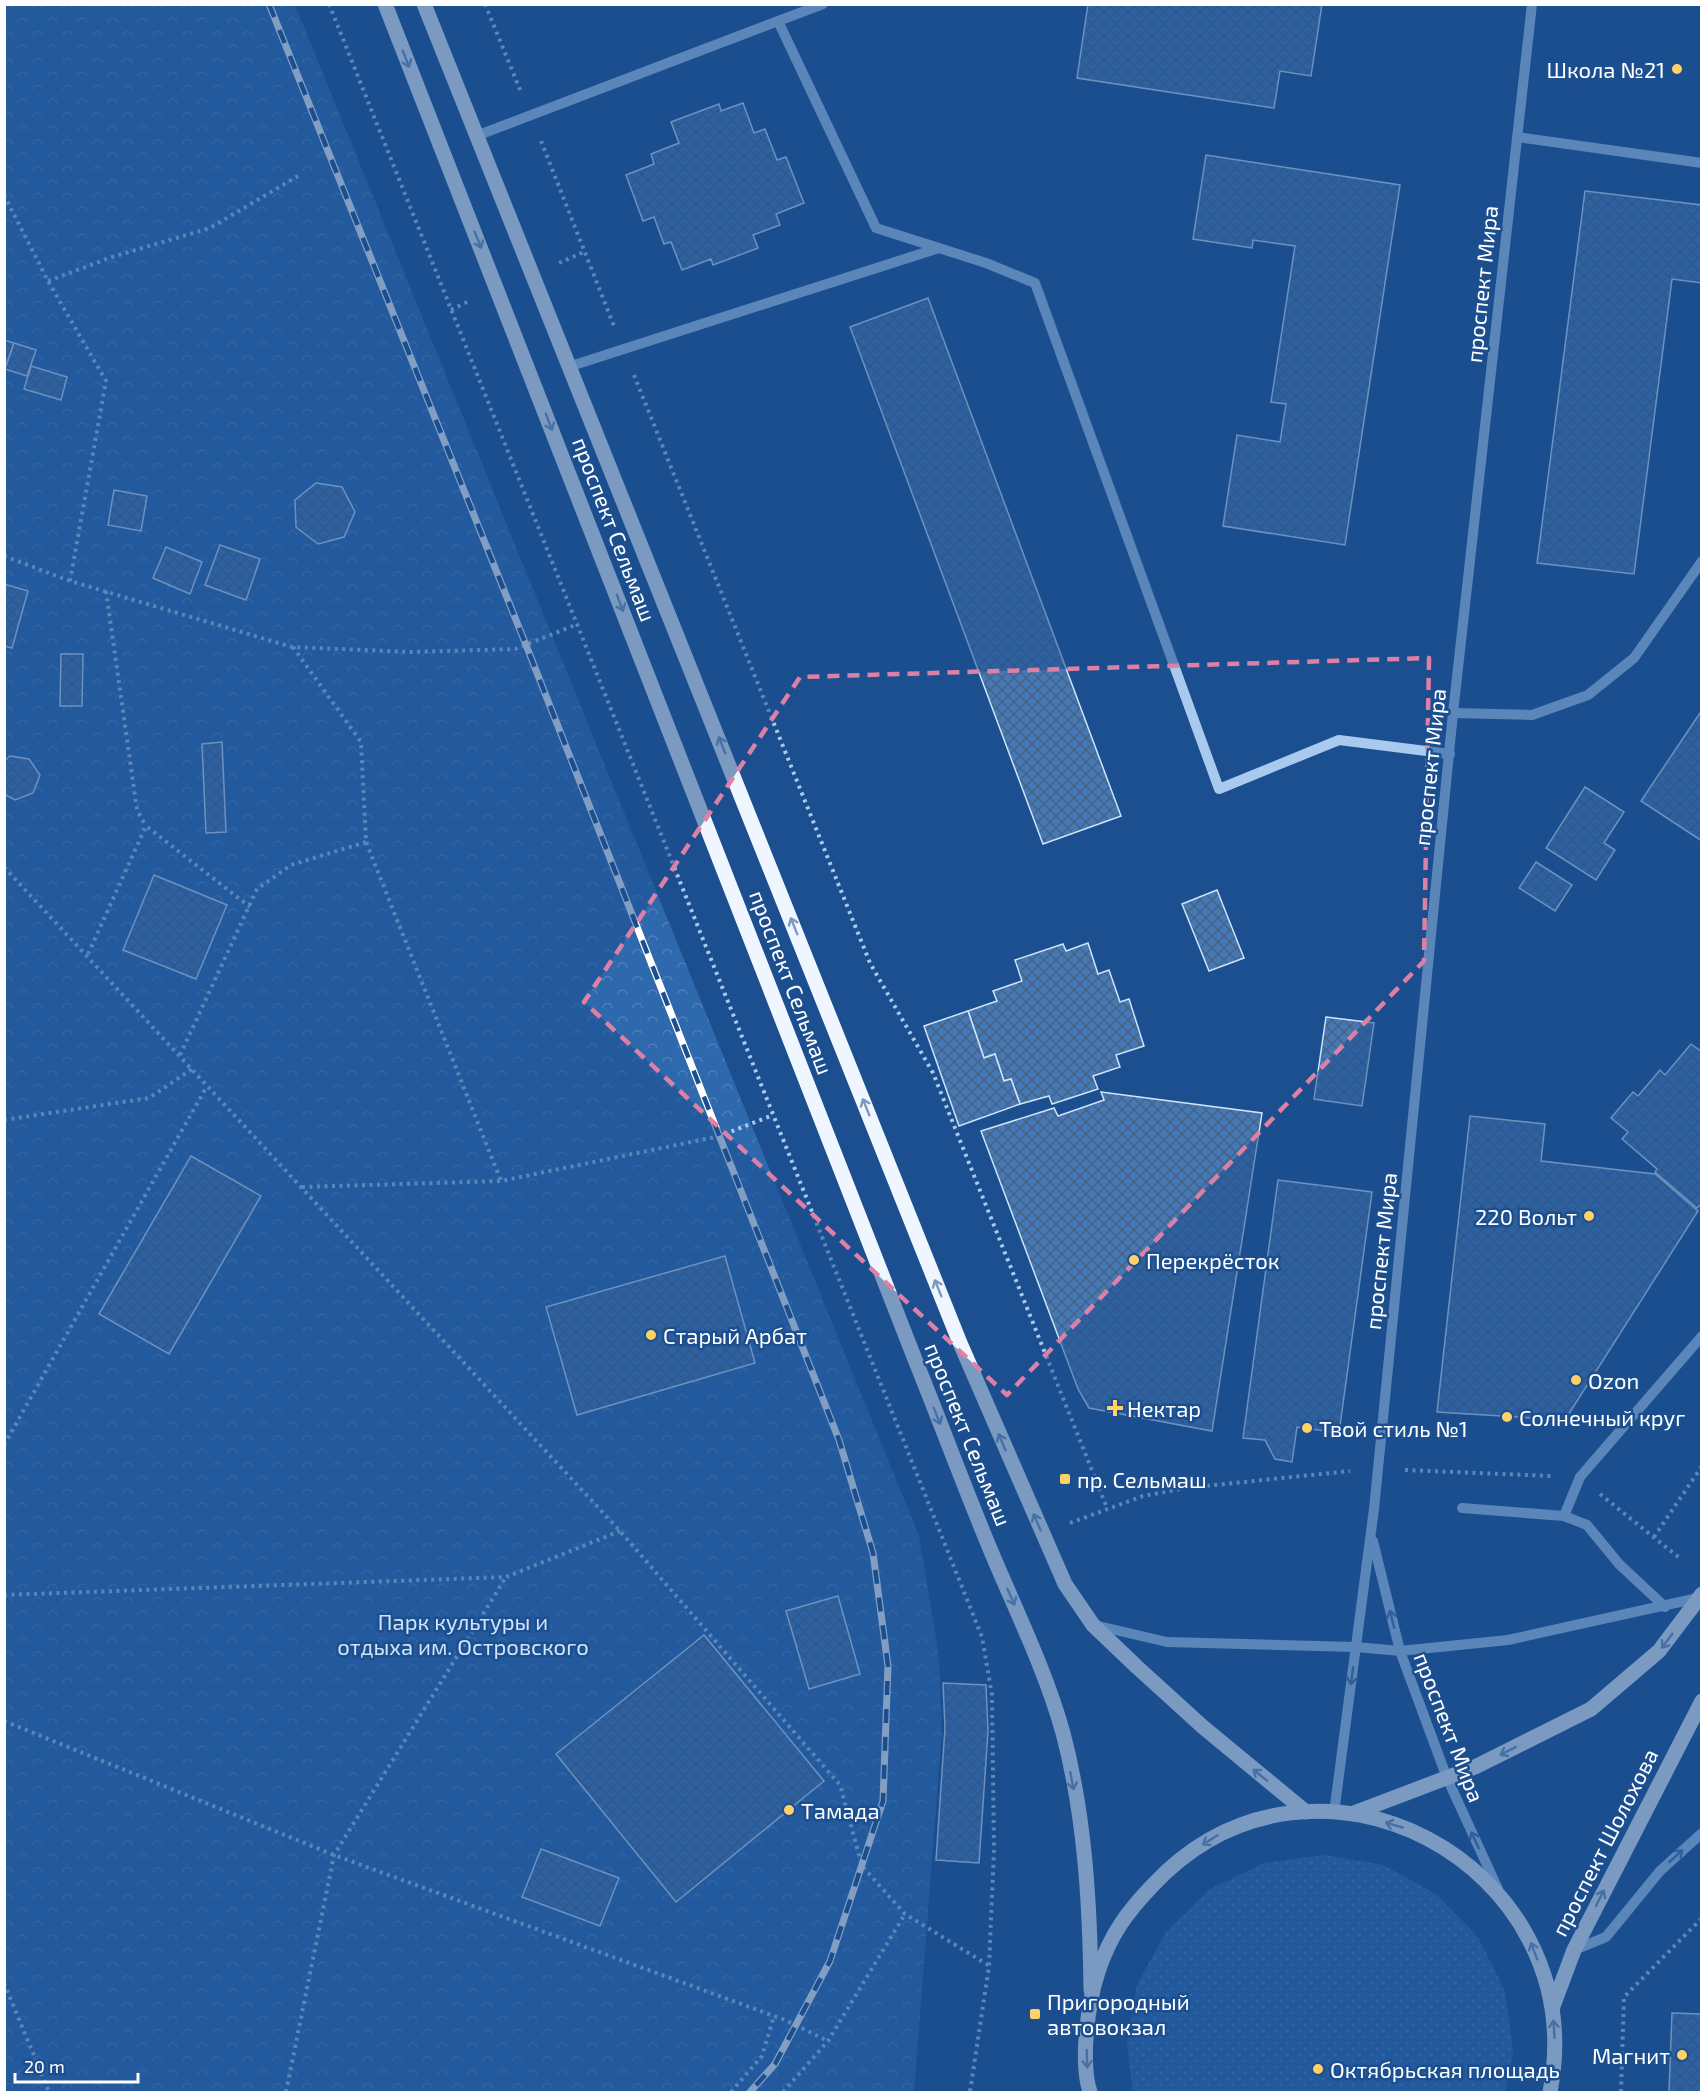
<svg xmlns="http://www.w3.org/2000/svg" width="1706" height="2097" font-family="'Exo 2',sans-serif">
	<style>
		.grass { fill: url(#grass-dots) }
		.forest { fill: url(#forest-crowns) }
		.building { fill: url(#building-cross-hatch); stroke: #cfe3fa; stroke-width: 1.5 }
		.lines { fill: none; stroke-linecap: round; stroke-linejoin: round }
		.path { stroke: #a9c9ee; stroke-width: 4; stroke-dasharray: 3 4.5; stroke-linecap: butt }
		.minor { stroke: #a9c9ee; stroke-width: 10 }
		.major { stroke: #f0f6ff; stroke-width: 15 }
		.rail-casing { stroke: #fff; stroke-width: 7 }
		.rail { stroke: #1b4f8f; stroke-width: 4.5; stroke-dasharray: 14; stroke-linecap: butt }
		.oneway { stroke: #7b9ac1 }
		.oneway2 { stroke: #4674ac }
		.marked { fill: none; stroke: #dd80a5; stroke-width: 4.5; stroke-dasharray: 12 8; stroke-linejoin: round }
		.poi-dot { fill: #ffd166; stroke: #1b4f8f; stroke-width: 2 }
		.labels { text-anchor: middle; dominant-baseline: central; stroke-width: 5; stroke-linejoin: round; paint-order: stroke }
		.poi-label { font-size: 22px; fill: #fff; stroke: #1b4f8f; text-anchor: start }
		.street-label { font-size: 22px; fill: #fff; stroke: #1b4f8f }
		.park-label { font-size: 22px; fill: #cfe3fa; stroke: #1b4f8f }
	</style>
	<defs>
		<pattern id="grass-dots" width="8" height="8" patternUnits="userSpaceOnUse" patternTransform="scale(1.5)"><rect width="8" height="8" fill="#2e69ad"/><path d="M2 2h.1M6 6h.1" fill="none" stroke="#4d80b9" stroke-width="1.8" stroke-linecap="round"/></pattern>
		<pattern id="forest-crowns" width="20" height="18" patternUnits="userSpaceOnUse" patternTransform="scale(1.5)"><rect width="20" height="18" fill="#2e69ad"/><path d="M2 6a3 3 0 1 1 6 0M12 15a3 3 0 1 1 6 0" fill="none" stroke="#4d80b9"/></pattern>
		<pattern id="building-cross-hatch" width="8" height="8" patternUnits="userSpaceOnUse" patternTransform="scale(1.5)"><rect width="8" height="8" fill="#4478b7"/><path d="M0 0l8 8M0 8l8-8" fill="none" stroke="#486282"/></pattern>
	</defs>
	<rect width="100%" height="100%" fill="#1b4f8f"/>
	<polygon class="grass" points="1324,1855 1383,1865 1436,1894 1478,1937 1505,1991 1513,2051 1506,2092 1133,2092 1127,2045 1137,1985 1166,1932 1209,1890 1264,1863"/>
	<polygon class="forest" points="5,5 295,5 919,1536 939,1657 942,1729 914,2092 5,2092"/>
	<g class="building">
		<polygon points="1088,4 1322,4 1311,76 1280,71 1274,108 1077,78"/>
		<polygon points="743,103 754,133 765,129 777,160 786,157 804,203 776,214 780,225 753,235 758,248 713,265 711,259 682,270 671,242 664,244 654,217 643,221 626,175 654,164 651,154 679,143 671,122 719,104 721,111"/>
		<polygon points="1206,155 1400,185 1345,545 1223,526 1237,435 1280,442 1286,404 1271,402 1295,246 1253,240 1252,248 1193,239"/>
		<polygon points="1585,191 1702,205 1702,283 1672,279 1634,574 1537,563"/>
		<polygon points="928,298 1121,816 1043,844 850,327"/>
		<polygon points="4,340 14,343 4,372"/>
		<polygon points="14,343 36,350 27,376 5,369"/>
		<polygon points="31,366 67,377 61,400 24,389"/>
		<polygon points="316,483 342,487 355,512 344,537 318,544 296,527 295,500"/>
		<polygon points="114,490 147,496 141,531 108,525"/>
		<polygon points="220,545 260,559 246,600 205,585"/>
		<polygon points="166,547 202,562 190,594 153,578"/>
		<polygon points="4,584 28,591 12,648 4,646"/>
		<polygon points="61,654 83,654 82,706 60,706"/>
		<polygon points="1702,710 1702,841 1641,801"/>
		<polygon points="222,742 226,832 206,833 202,744"/>
		<polygon points="10,756 29,759 40,775 33,793 15,800 4,794 4,761"/>
		<polygon points="1585,787 1624,812 1604,843 1615,850 1596,880 1546,848"/>
		<polygon points="1536,862 1572,885 1555,911 1519,888"/>
		<polygon points="154,875 227,905 196,979 123,950"/>
		<polygon points="1217,890 1244,958 1209,971 1182,904"/>
		<polygon points="1088,943 1098,974 1109,970 1120,1002 1129,999 1144,1046 1116,1055 1120,1067 1093,1076 1098,1089 1052,1104 1049,1096 1020,1104 1011,1079 1004,1081 995,1054 984,1058 968,1011 997,1001 993,991 1022,981 1015,960 1063,944 1066,951"/>
		<polygon points="968,1011 984,1058 995,1054 1004,1081 1011,1079 1020,1104 959,1126 924,1026"/>
		<polygon points="1326,1017 1374,1023 1362,1106 1314,1099"/>
		<polygon points="1691,1044 1702,1052 1702,1203 1697,1208 1655,1172 1657,1169 1622,1139 1628,1132 1611,1118 1633,1092 1638,1096 1660,1070 1665,1075"/>
		<polygon points="1101,1092 1262,1113 1212,1431 1089,1408 1078,1389 981,1131 1054,1108 1058,1116 1104,1100"/>
		<polygon points="1470,1116 1545,1124 1541,1161 1655,1174 1698,1211 1565,1420 1437,1412"/>
		<polygon points="191,1156 261,1196 169,1354 99,1314"/>
		<polygon points="1278,1180 1372,1192 1339,1433 1297,1427 1292,1462 1275,1459 1265,1440 1243,1438"/>
		<polygon points="725,1256 755,1363 577,1415 546,1307"/>
		<polygon points="838,1596 860,1674 809,1689 786,1611"/>
		<polygon points="704,1635 824,1781 676,1902 556,1754"/>
		<polygon points="943,1683 986,1685 988,1731 979,1863 936,1860 945,1728"/>
		<polygon points="541,1849 619,1878 600,1926 522,1897"/>
		<polygon points="1672,2013 1702,2014 1702,2092 1669,2092"/>
	</g>
	<g class="lines">
		<g class="path">
			<polyline points="329,4 982,1637 992,1695 994,1850 989,1966 970,2092"/>
			<polyline points="485,4 521,92"/>
			<polyline points="541,141 614,326"/>
			<polyline points="4,195 48,281 106,381 70,581"/>
			<polyline points="559,263 584,252"/>
			<polyline points="48,281 112,257 210,228 298,176"/>
			<polyline points="451,310 469,301"/>
			<polyline points="634,375 870,963 933,1073 1107,1508"/>
			<polyline points="4,556 70,581 292,647 411,652 515,649 578,624"/>
			<polyline points="106,591 137,810 146,826"/>
			<polyline points="293,647 361,742 366,842 501,1181"/>
			<polyline points="4,867 620,1531 840,1785 862,1866 905,1914 988,1965"/>
			<polyline points="88,954 146,826 250,907"/>
			<polyline points="180,1055 257,889 291,865 366,842"/>
			<polyline points="4,1120 149,1098 192,1069"/>
			<polyline points="302,1187 501,1181 720,1136 773,1115"/>
			<polyline points="4,1445 207,1086"/>
			<polyline points="1405,1470 1551,1476"/>
			<polyline points="1600,1494 1682,1560"/>
			<polyline points="1070,1523 1143,1496 1186,1488 1350,1471"/>
			<polyline points="1654,1537 1702,1466"/>
			<polyline points="4,1595 506,1577 620,1531"/>
			<polyline points="4,1721 334,1855 785,2020 828,2041"/>
			<polyline points="4,1983 49,2092"/>
			<polyline points="286,2092 334,1855 506,1577"/>
			<polyline points="731,2092 762,2056 774,2016"/>
			<polyline points="783,2092 828,2041 905,1914"/>
			<polyline points="1621,2092 1624,1997 1702,1918"/>
		</g>
		<g class="minor">
			<polyline points="778,21 876,228 986,263 1035,283 1219,789 1339,740 1450,754"/>
			<polyline points="476,136 823,4"/>
			<polyline points="1517,137 1702,163"/>
			<polyline points="571,366 939,248"/>
			<polyline points="1453,713 1532,715 1588,695 1634,658 1702,561"/>
			<polyline points="1462,1508 1564,1516"/>
			<polyline points="1373,1541 1400,1651 1447,1778 1498,1889"/>
			<polyline points="1665,1607 1619,1564 1587,1525 1564,1516 1580,1477 1702,1336"/>
			<polyline points="1094,1625 1167,1642 1356,1647 1400,1651 1508,1640 1698,1598"/>
			<polyline points="1334,1813 1374,1509 1453,713 1532,4"/>
			<polyline points="1574,1950 1606,1937 1660,1871 1702,1833"/>
		</g>
		<g class="major">
			<path d="M385 4 916 1362C942 1426 966 1492 993 1556 1018 1615 1046 1672 1063 1733 1085 1816 1090 1905 1091 1990"/>
			<polyline points="424,4 960,1343 1065,1584 1093,1625 1137,1667 1203,1727 1306,1812"/>
			<polyline points="1354,1813 1475,1767 1591,1709 1659,1651 1702,1594"/>
			<polyline points="1553,2006 1574,1950 1702,1701"/>
			<path d="M1090 2092C1080 2062 1088 2002 1098 1972 1110 1935 1127 1912 1153 1885 1313 1714 1594 1864 1550 2092"/>
		</g>
		<defs>
			<polyline id="rail" points="269,4 526,645 839,1440 873,1553 888,1666 883,1801 830,1961 775,2064 750,2092"/>
		</defs>
		<use href="#rail" class="rail-casing"/>
		<use href="#rail" class="rail"/>
	</g>
	<defs><path id="oneway-shaft" d="M-6 0H5M1.5-3L5.5 0L1.5 3" fill="none" stroke-width="1.6" stroke-linecap="round" stroke-linejoin="round" transform="scale(1.5)"/></defs>
	<g class="oneway">
		<use href="#oneway-shaft" transform="translate(406 59) rotate(69)"/>
		<use href="#oneway-shaft" transform="translate(478 240) rotate(68)"/>
		<use href="#oneway-shaft" transform="translate(549 422) rotate(69)"/>
		<use href="#oneway-shaft" transform="translate(620 603) rotate(69)"/>
		<use href="#oneway-shaft" transform="translate(722 745) rotate(-112)"/>
		<use href="#oneway-shaft" transform="translate(794 926) rotate(-112)"/>
		<use href="#oneway-shaft" transform="translate(866 1107) rotate(-112)"/>
		<use href="#oneway-shaft" transform="translate(938 1288) rotate(-112)"/>
		<use href="#oneway-shaft" transform="translate(937 1416) rotate(68)"/>
		<use href="#oneway-shaft" transform="translate(1002 1442) rotate(-113)"/>
		<use href="#oneway-shaft" transform="translate(1037 1522) rotate(-113)"/>
		<use href="#oneway-shaft" transform="translate(1011 1597) rotate(66)"/>
		<use href="#oneway-shaft" transform="translate(1667 1641) rotate(127)"/>
		<use href="#oneway-shaft" transform="translate(1508 1751) rotate(153)"/>
		<use href="#oneway-shaft" transform="translate(1260 1775) rotate(-141)"/>
		<use href="#oneway-shaft" transform="translate(1072 1781) rotate(79)"/>
		<use href="#oneway-shaft" transform="translate(1394 1825) rotate(-164)"/>
		<use href="#oneway-shaft" transform="translate(1210 1840) rotate(148)"/>
		<use href="#oneway-shaft" transform="translate(1600 1898) rotate(-63)"/>
		<use href="#oneway-shaft" transform="translate(1534 1951) rotate(-111)"/>
		<use href="#oneway-shaft" transform="translate(1554 2029) rotate(-93)"/>
		<use href="#oneway-shaft" transform="translate(1087 2059) rotate(88)"/>
	</g>
	<g class="oneway2">
		<use href="#oneway-shaft" transform="translate(1392 1619) rotate(-104)"/>
		<use href="#oneway-shaft" transform="translate(1352 1676) rotate(98)"/>
		<use href="#oneway-shaft" transform="translate(1475 1840) rotate(-115)"/>
		<use href="#oneway-shaft" transform="translate(1676 1856) rotate(-42)"/>
	</g>
	<path d="M0 0H1706V2097H0ZM1429 658 1424 961 1007 1395 584 1002 800 677Z" fill="#1b4f8f" fill-opacity=".55" fill-rule="evenodd"/>
	<path class="marked" d="M1429 658 1424 961 1007 1395 584 1002 800 677Z"/>
	<g class="poi-dot">
		<circle cx="1677" cy="69" r="6"/>
		<circle cx="1589" cy="1216" r="6"/>
		<circle cx="1134" cy="1260" r="6"/>
		<circle cx="651" cy="1335" r="6"/>
		<circle cx="1576" cy="1380" r="6"/>
		<path d="M1112 1399h6v6h6v6h-6v6h-6v-6h-6v-6h6z"/>
		<circle cx="1507" cy="1417" r="6"/>
		<circle cx="1307" cy="1428" r="6"/>
		<rect x="1059" y="1473" width="12" height="12" rx="3"/>
		<circle cx="789" cy="1810" r="6"/>
		<rect x="1029" y="2008" width="12" height="12" rx="3"/>
		<circle cx="1682" cy="2055" r="6"/>
		<circle cx="1318" cy="2069" r="6"/>
	</g>
	<g class="labels">
		<g class="poi-label">
			<text x="1665" y="69" text-anchor="end">Школа №21</text>
			<text x="1577" y="1216" text-anchor="end">220 Вольт</text>
			<text x="1146" y="1260">Перекрёсток</text>
			<text x="663" y="1335">Старый Арбат</text>
			<text x="1588" y="1380">Ozon</text>
			<text x="1127" y="1408">Нектар</text>
			<text x="1519" y="1417">Солнечный круг</text>
			<text x="1319" y="1428">Твой стиль №1</text>
			<text x="1077" y="1479">пр. Сельмаш</text>
			<text x="801" y="1810">Тамада</text>
			<text x="1047" y="2001">Пригородный<tspan x="1047" dy="25">автовокзал</tspan></text>
			<text x="1670" y="2055" text-anchor="end">Магнит</text>
			<text x="1330" y="2069">Октябрьская площадь</text>
		</g>
		<g class="street-label">
			<text transform="translate(1481 284) rotate(-84)">проспект Мира</text>
			<text transform="translate(615 529) rotate(69)">проспект Сельмаш</text>
			<text transform="translate(1429 767) rotate(-84)">проспект Мира</text>
			<text transform="translate(792 982) rotate(69)">проспект Сельмаш</text>
			<text transform="translate(1380 1251) rotate(-84)">проспект Мира</text>
			<text transform="translate(969 1434) rotate(68)">проспект Сельмаш</text>
			<text transform="translate(1450 1727) rotate(69)">проспект Мира</text>
			<text transform="translate(1604 1842) rotate(-63)">проспект Шолохова</text>
		</g>
		<g class="park-label">
			<text x="463" y="1621">Парк культуры и<tspan x="463" dy="25">отдыха им. Островского</tspan></text>
		</g>
	</g>
	<rect width="1706" height="2097" fill="none" stroke="#ffffff" stroke-width="12"/>
	<path d="M15 2073v9h123v-9" fill="none" stroke="#ffffff" stroke-width="3"/>
	<text x="24" y="2073" font-size="18" fill="#ffffff" stroke="#1b4f8f" stroke-width="4.5" paint-order="stroke">20 m</text>
</svg>
